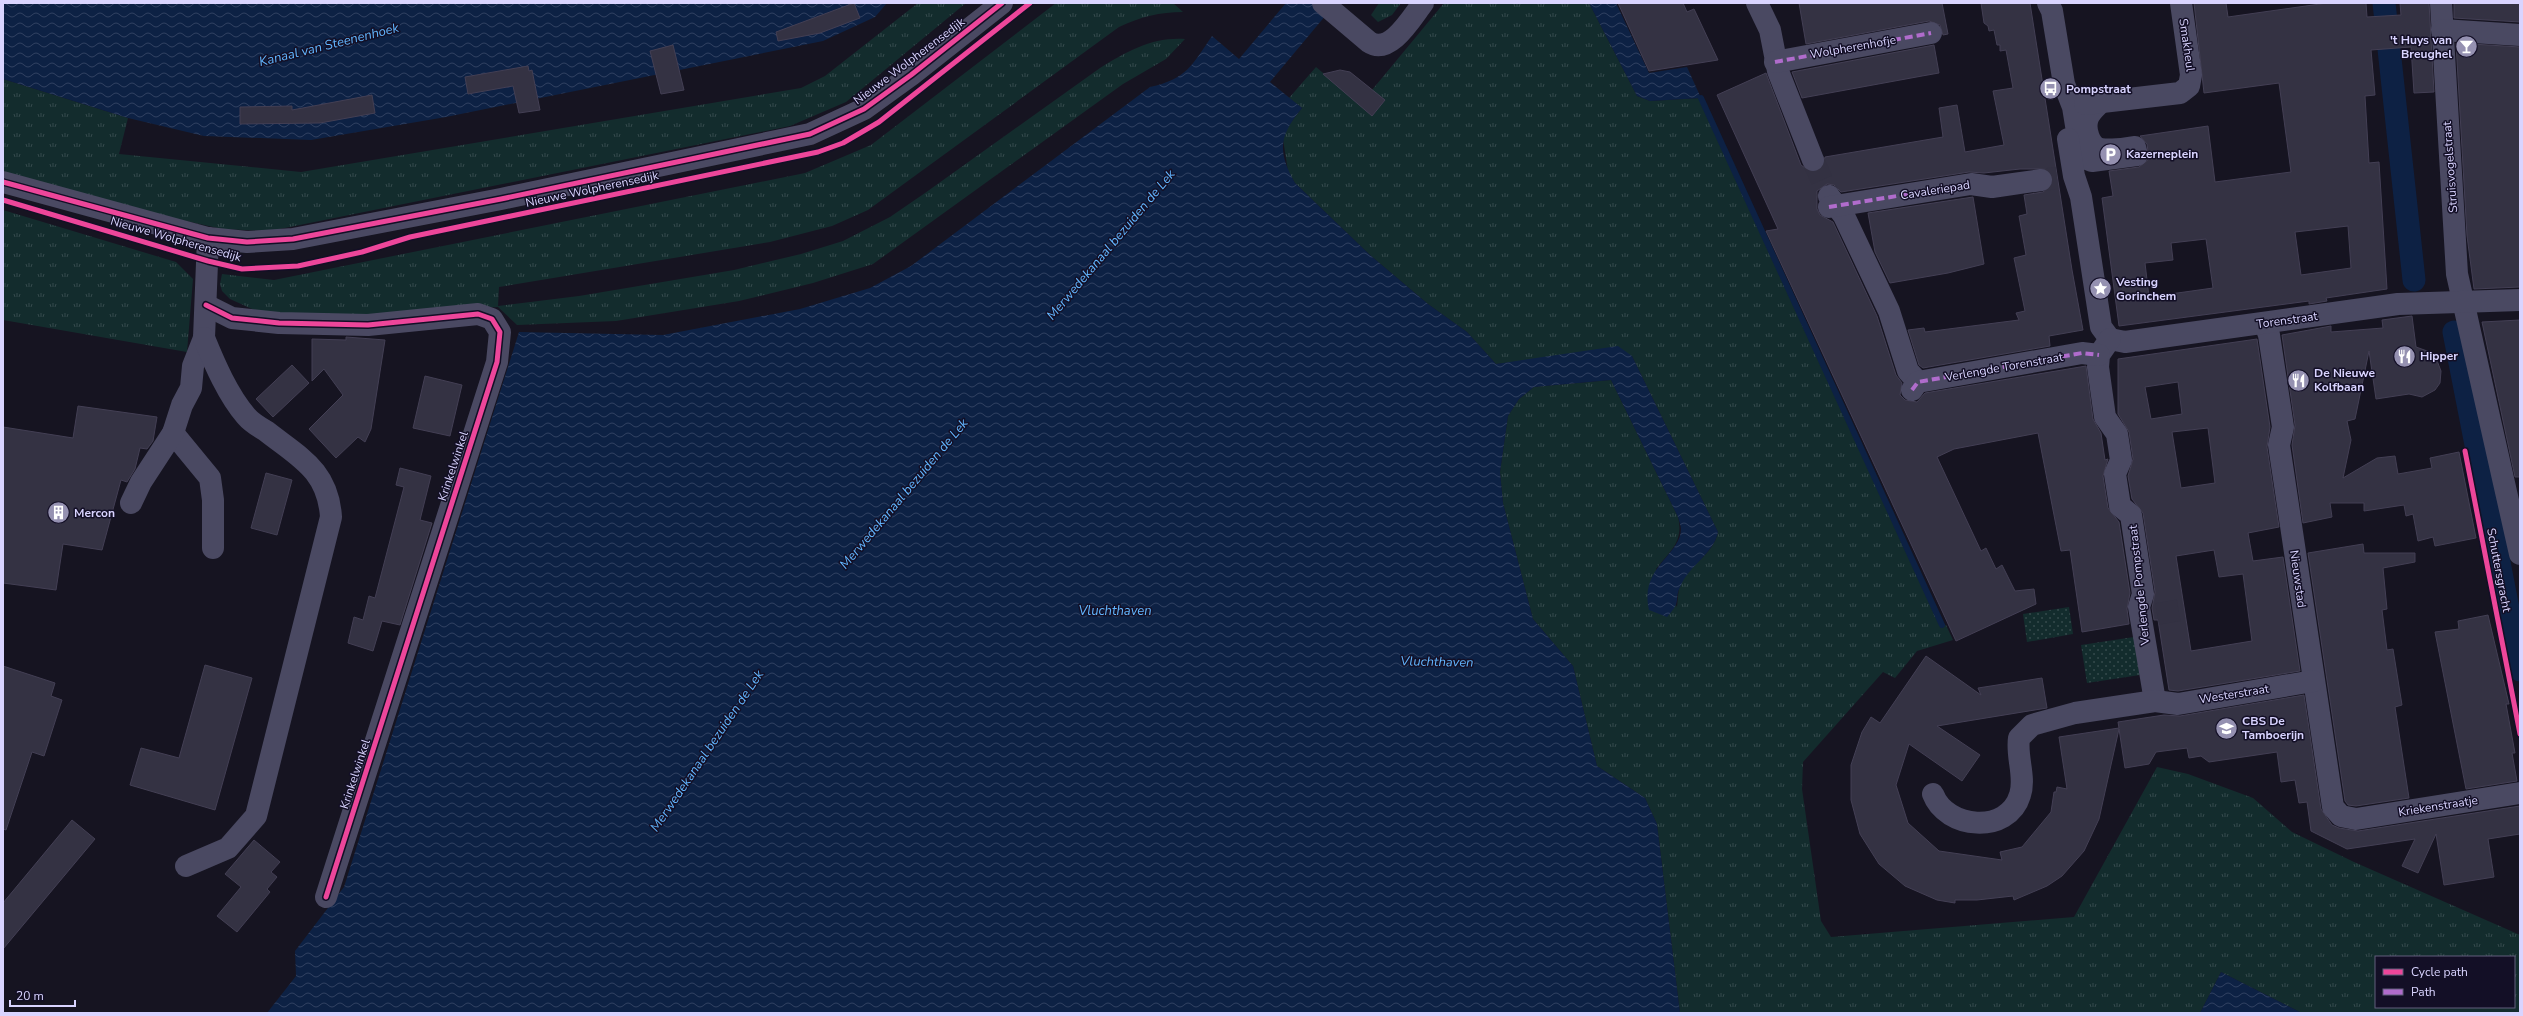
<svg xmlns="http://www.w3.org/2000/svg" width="2523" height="1016" font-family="'Nunito Sans',sans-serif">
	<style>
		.grass { fill: url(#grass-tufts); fill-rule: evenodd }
		.park { fill: url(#park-dots) }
		.water { fill: url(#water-waves) }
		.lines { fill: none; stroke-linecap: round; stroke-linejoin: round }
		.stream { stroke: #0d2144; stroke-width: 6 }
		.canal { stroke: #0d2144; stroke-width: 23 }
		.building { fill: #343243; stroke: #433f54; fill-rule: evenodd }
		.minor-tunnel { stroke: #333142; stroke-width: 22; stroke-dasharray: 22 11; stroke-linecap: butt }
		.minor { stroke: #4a4962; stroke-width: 22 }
		.quiet { stroke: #b06ccc; stroke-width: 4; stroke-dasharray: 8 4; stroke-linecap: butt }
		.cycleway-casing { stroke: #130f26; stroke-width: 8 }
		.cycleway { stroke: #ed469a; stroke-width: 5 }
		.labels { text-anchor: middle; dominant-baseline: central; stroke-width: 3; stroke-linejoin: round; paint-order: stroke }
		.poi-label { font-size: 12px; font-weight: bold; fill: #d9d4ff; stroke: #130f26; text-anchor: start }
		.street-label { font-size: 12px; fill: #d9d4ff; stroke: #130f26 }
		.water-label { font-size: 13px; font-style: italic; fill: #62b6ff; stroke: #130f26 }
	</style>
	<defs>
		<pattern id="grass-tufts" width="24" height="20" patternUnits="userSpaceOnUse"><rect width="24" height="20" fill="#132c2d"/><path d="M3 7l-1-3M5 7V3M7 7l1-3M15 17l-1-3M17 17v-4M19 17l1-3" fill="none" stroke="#354a4c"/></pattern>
		<pattern id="park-dots" width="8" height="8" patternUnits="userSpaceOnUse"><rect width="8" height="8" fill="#132c2d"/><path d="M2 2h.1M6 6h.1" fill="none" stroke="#354a4c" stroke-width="1.8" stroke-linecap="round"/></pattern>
		<pattern id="water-waves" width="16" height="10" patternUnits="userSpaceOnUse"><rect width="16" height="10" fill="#0d2144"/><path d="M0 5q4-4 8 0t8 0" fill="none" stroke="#304060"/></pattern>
	</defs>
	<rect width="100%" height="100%" fill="#161421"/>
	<g class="grass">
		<polygon points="918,3 966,3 846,102 790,126 270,231 222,229 75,196 3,174 3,79 128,118 119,154 301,172 801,88 825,76"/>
		<path d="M1056 3H1173L1183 12C1160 12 1140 17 1119 27L868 210 832 226 770 242 499 287 498 306 579 296 734 270 801 254 843 241 890 217 925 193 1100 68C1128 51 1152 37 1185 39L1166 59 1123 84 873 264 813 283 739 301 616 321 517 325 498 307 297 319 261 313 230 299 222 291 220 284 222 274 274 280 805 173 871 145Z"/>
		<polygon points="1379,3 1401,3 1392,15 1378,22 1371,15"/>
		<path d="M1444 3H1589L1637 96 1650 101 1701 98 1726 158 1941 626 1946 625 1953 640 1917 651 1895 678 1883 672 1803 762 1802 789 1821 921 1831 937 2074 917 2157 767 2188 774 2253 798 2292 832 2354 862 2520 935V1013H2302L2221 972 2200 1013H1680L1657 824 1645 798 1597 766 1573 666 1533 619 1503 503 1500 472 1508 416 1519 399 1534 387 1611 380 1678 517C1684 542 1670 551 1656 569L1677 607C1678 600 1678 591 1680 585 1689 565 1714 554 1718 532L1632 356 1529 360 1496 364 1467 332 1428 304 1370 255 1295 183 1288 171 1283 139 1285 130 1302 108 1289 98 1316 67 1373 115 1385 100 1372 90ZM2376 957H2514V1007H2376Z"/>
		<polygon points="3,210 176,262 193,279 187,352 3,320"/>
	</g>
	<g class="park">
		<polygon points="2069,607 2073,634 2027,642 2023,614"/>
		<polygon points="2134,637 2140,675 2087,683 2081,645"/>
	</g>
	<g class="water">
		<polygon points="3,3 887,3 875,17 823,41 446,117 311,140 204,136 128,118 3,79"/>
		<path d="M1286 3H1336L1270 82 1302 108C1279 136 1277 151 1295 183L1370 255 1428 304 1467 332 1496 364 1618 346 1632 356 1718 532C1714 553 1690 565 1681 585 1673 600 1683 600 1667 617L1649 610C1639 567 1681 555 1681 529 1681 526 1679 521 1678 517L1611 380 1534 387 1519 399 1508 416 1500 472 1503 503 1533 619 1573 666 1597 766 1645 798 1657 824 1680 1013H267L296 976 295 951 344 887 519 332 663 335 800 309 870 288 911 266 1150 87C1187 79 1192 65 1212 36L1239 59Z"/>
		<polygon points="1589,3 1616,3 1649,73 1687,67 1701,98 1650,101 1637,96"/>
		<polygon points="2221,972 2302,1013 2200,1013"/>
	</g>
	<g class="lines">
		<polyline class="stream" points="1701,98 1942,625"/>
		<g class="canal">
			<polyline points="2384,3 2414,280"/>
			<polyline points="2454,332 2520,670"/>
		</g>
	</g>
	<g class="building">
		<polygon points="854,3 860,18 820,33 778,41 776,32"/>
		<polygon points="1618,3 1683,3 1687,12 1694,9 1718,60 1649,71"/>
		<polygon points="1799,3 1942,3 1948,34 1943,35 1940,25 1929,21 1806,44"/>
		<polygon points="1981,3 2030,3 2072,270 2083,330 2049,336 2050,346 1923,368 1919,365 1908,330 1924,328 1925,332 2019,320 2016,313 2025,311 2014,258 2026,255 2019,216 2027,214 2024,195 2043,192 2052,185 2053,178 2046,169 2020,169 1984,173 1969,172 1841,192 1834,185 1827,184 1817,191 1817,209 1820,215 1833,222 1877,316 1896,375 1902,383 1900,395 1905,400 1917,402 1925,393 2086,366 2093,419 2101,433 2105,460 2108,459 2103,476 2108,508 2119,522 2130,593 2127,609 2129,624 2082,632 2070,550 2061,551 2038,433 1954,449 1937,457 1981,551 1986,548 1996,569 2002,565 2015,591 2034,589 2036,604 1956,641 1766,231 1778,229 1717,95 1766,73 1801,165 1811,172 1822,168 1825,157 1943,137 1939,108 1957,105 1965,152 2004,145 1993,91 2013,88 2006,50 2000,51 2000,45 1997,45 1994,30 1989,31 1988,26 1984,23"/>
		<path d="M2194 3H2226L2228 17 2327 3H2366L2367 17 2401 15 2400 3H2429L2434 92 2414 93 2411 47 2371 50 2375 95 2365 96 2369 163 2379 162 2387 289 2326 298 2327 301 2309 304V301L2119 326 2102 198 2113 196 2109 171 2139 167 2149 159 2147 144 2140 136 2208 126 2215 182 2291 172 2279 83 2204 93ZM2348 226 2351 268 2301 275 2295 232ZM2206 239 2213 288 2149 297 2145 263 2173 260 2171 243Z"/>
		<polygon points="2454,3 2520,3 2520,22 2454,18"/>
		<polygon points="2456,43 2520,47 2520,287 2474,289 2467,236"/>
		<polygon points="673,45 684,90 661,94 650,51"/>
		<polygon points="1934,45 1939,73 1922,76 1802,98 1792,72"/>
		<polygon points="528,66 529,71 532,70 540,110 519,113 513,86 468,94 465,77"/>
		<polygon points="1340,70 1350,72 1385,100 1372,116 1323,74"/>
		<polygon points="372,95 375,113 320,123 240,124 240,107 292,106 292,110"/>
		<polygon points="1973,197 1984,264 1948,273 1890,283 1875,252 1868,213"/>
		<polygon points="2412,316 2416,347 2430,352 2436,358 2441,371 2440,383 2435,390 2422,397 2409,394 2376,399 2369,351 2355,419 2347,421 2351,440 2343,478 2377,458 2395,456 2398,474 2432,468 2430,458 2459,452 2476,538 2435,546 2433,537 2418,541 2413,514 2406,516 2404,505 2364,511 2364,503 2330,503 2332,517 2303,523 2292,445 2295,425 2282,335 2331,326 2331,332 2383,328 2382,320"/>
		<polygon points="2520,320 2520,477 2515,477 2482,322"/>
		<polygon points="346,337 385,340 371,429 365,442 358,437 336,458 309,429 343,395 324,369 312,381 312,339 346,340"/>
		<path d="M2257 339 2270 427 2267 447 2279 527 2248 533 2253 561 2283 557 2300 671 2178 691 2169 690 2158 620H2154L2152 608 2155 592 2143 513 2132 499 2128 476 2133 459 2129 432 2118 414V359ZM2178 382 2182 414 2151 419 2145 387ZM2208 428 2215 483 2181 488 2172 432ZM2214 550 2219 577 2243 574 2252 641 2191 651 2176 556Z"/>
		<polygon points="292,365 309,383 273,417 256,399"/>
		<polygon points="425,376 462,385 450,436 413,428"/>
		<polygon points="78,406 157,417 153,441 147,449 140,448 135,469 127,482 121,480 102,550 63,544 56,590 3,583 3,427 73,438"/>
		<polygon points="400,468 431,476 420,520 432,523 400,625 382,621 373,651 348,643 354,617 363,620 369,596 375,598 404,487 396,485"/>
		<polygon points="266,473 292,480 277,535 251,528"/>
		<polygon points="2363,544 2364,553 2415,553 2415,562 2383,568 2387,609 2382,610 2387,650 2393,649 2402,705 2395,707 2409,798 2356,806 2348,805 2345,801 2308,553"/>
		<polygon points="2488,615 2509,704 2506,704 2515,753 2512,753 2517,781 2466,789 2435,632 2459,629 2458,621"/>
		<polygon points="1926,656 1981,695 1978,688 2042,678 2047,708 1937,726 1980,755 1962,781 1909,744 1896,785 1908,823 1939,851 2002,860 2000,852 2022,847 2051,812 2054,792 2056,792 2057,787 2067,789 2059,737 2119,728 2118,722 2164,715 2180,716 2304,695 2321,809 2332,825 2339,828 2358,831 2520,806 2520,834 2488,839 2494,877 2444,885 2436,834 2418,873 2402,866 2415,839 2347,849 2311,831 2307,802 2299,803 2295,780 2281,782 2277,752 2209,762 2201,756 2189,758 2187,748 2156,752 2149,764 2125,768 2119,729 2099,819 2084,851 2062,876 2047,886 2014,900 2013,896 1977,900 1955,900 1955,903 1937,900 1905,886 1879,864 1860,834 1851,800 1851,765 1862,732 1871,717 1880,723"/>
		<polygon points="205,665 252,678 215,810 130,785 141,748 179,758"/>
		<polygon points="3,666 55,683 51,696 62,700 44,756 32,752 6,830 3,829"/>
		<polygon points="72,820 95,839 3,949 3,903"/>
		<polygon points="254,840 280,862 271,872 277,877 267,889 270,892 237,932 217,916 241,887 225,874"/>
	</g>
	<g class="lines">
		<g class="minor-tunnel">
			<polyline points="1813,160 1828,194"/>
			<polyline points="2041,180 2057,178"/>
			<polyline points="2157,614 2186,609"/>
		</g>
		<g class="minor">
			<path d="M1323 3 1369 42C1390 56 1412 17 1423 3"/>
			<polyline points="1757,3 1770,30 1778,71 1813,160"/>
			<path d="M2048 3 2052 11 2064 84 2073 107 2080 150 2087 159 2092 161 2137 155 2135 147C2125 148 2112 151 2101 149 2089 147 2084 128 2088 118 2090 112 2095 108 2100 103"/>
			<polyline points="2441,3 2457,274 2520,554"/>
			<polyline points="2442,30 2520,35"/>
			<polyline points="1775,62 1931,33"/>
			<polyline points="2085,104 2180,93 2189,86 2191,75 2181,3"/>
			<polyline points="2068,139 2074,176 2081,197 2101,327 2110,339"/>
			<polyline points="3,182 208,238 247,242 293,239 501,199 810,134 864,109 911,75 1002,3"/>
			<polyline points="1829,196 1844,216 1889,311 1908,371 1918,382"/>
			<polyline points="1829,207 1971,184 1992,187 2041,180"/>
			<polyline points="206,305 232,318 279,323 368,325 478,314 492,319 500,332 497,362 326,897"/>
			<polyline points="2265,324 2269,335 2283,427 2279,445 2333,807 2341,816 2356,819 2520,793"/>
			<polyline points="2110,339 2125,342 2398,304 2520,300"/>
			<polyline points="2110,339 2099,355 2098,367 2105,417 2117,434 2121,460 2115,474 2120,506 2131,515 2143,594 2139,607 2155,701"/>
			<polyline points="1912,390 1918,382 2082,353 2099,355"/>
			<polyline points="173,433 210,478 213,500 213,548"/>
			<polyline points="131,503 141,482 173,433 182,405 191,388 193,366 204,338 208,238"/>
			<path d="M1933 794C1946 829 2008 835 2020 795 2026 777 2016 757 2019 738L2032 725 2075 713 2155 701 2178 704 2313 681"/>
			<path d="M186 866 228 848 256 816 331 517C328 470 299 457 266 431 259 427 251 422 246 416 228 395 215 365 204 338"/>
		</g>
		<g class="quiet">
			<polyline points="1775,62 1931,33"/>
			<polyline points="1829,207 1971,184"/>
			<polyline points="1912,390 1918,382 2082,353 2099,355"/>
		</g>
		<defs>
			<g id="cycleway">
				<polyline points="3,182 208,238 247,242 293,239 501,199 810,134 864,109 911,75 1002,3"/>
				<polyline points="3,200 208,261 242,269 298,266 362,252 410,237 818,152 843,143 879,122 1030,3"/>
				<polyline points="206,305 232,318 279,323 368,325 478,314 492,319 500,332 497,362 326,897"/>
				<polyline points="2465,451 2520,734"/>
			</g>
		</defs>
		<use href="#cycleway" class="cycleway-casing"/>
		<use href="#cycleway" class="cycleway"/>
	</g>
	<defs>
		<symbol id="bar-disc" viewBox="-11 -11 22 22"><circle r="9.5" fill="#9591b1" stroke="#130f26"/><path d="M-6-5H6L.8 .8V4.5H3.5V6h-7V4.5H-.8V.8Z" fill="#fff"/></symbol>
		<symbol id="bus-disc" viewBox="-11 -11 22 22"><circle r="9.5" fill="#9591b1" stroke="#130f26"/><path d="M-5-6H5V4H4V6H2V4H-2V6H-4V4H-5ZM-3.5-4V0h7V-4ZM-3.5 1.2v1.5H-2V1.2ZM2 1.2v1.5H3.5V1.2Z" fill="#fff"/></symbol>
		<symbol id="parking-disc" viewBox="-11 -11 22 22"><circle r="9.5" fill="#9591b1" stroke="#130f26"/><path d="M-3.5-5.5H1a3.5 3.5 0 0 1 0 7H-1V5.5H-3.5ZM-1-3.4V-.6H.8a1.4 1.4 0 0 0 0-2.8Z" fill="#fff"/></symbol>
		<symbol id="sight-disc" viewBox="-11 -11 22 22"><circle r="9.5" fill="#9591b1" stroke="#130f26"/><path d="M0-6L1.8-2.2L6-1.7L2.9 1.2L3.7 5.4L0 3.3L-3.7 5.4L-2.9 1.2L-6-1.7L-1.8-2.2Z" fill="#fff"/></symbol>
		<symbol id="restaurant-disc" viewBox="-11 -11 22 22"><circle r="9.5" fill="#9591b1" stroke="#130f26"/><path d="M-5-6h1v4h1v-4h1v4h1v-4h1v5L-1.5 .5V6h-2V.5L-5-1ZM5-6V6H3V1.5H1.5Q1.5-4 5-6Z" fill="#fff"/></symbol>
		<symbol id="building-disc" viewBox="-11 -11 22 22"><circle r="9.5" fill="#9591b1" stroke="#130f26"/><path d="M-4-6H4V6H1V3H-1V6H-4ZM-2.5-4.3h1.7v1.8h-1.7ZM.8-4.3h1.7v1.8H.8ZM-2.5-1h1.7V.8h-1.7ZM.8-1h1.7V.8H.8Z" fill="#fff"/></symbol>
		<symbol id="school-disc" viewBox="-11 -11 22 22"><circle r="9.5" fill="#9591b1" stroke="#130f26"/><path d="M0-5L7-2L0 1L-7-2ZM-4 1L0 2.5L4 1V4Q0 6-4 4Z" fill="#fff"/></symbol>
	</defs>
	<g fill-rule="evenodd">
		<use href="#bar-disc" x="2454" y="34" width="25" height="25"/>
		<use href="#bus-disc" x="2038" y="76" width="25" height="25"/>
		<use href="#parking-disc" x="2098" y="142" width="25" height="25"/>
		<use href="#sight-disc" x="2088" y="276" width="25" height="25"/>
		<use href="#restaurant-disc" x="2392" y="344" width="25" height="25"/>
		<use href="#restaurant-disc" x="2286" y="368" width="25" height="25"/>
		<use href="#building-disc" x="46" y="500" width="25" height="25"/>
		<use href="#school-disc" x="2214" y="716" width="25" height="25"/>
	</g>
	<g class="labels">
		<g class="poi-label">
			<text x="2452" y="40" text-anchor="end">'t Huys van<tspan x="2452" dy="14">Breughel</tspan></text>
			<text x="2066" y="89">Pompstraat</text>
			<text x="2126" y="154">Kazerneplein</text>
			<text x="2116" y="282">Vesting<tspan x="2116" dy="14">Gorinchem</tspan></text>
			<text x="2420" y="356">Hipper</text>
			<text x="2314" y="373">De Nieuwe<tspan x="2314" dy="14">Kolfbaan</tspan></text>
			<text x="74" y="513">Mercon</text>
			<text x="2242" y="721">CBS De<tspan x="2242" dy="14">Tamboerijn</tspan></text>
		</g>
		<g class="street-label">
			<text transform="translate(2187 45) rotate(82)">Smakheul</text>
			<text transform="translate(1853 47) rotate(-10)">Wolpherenhofje</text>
			<text transform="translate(909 61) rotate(-37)">Nieuwe Wolpherensedijk</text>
			<text transform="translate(2450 167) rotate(-94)">Struisvogelstraat</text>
			<text transform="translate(592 189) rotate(-12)">Nieuwe Wolpherensedijk</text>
			<text transform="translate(1935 190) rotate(-9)">Cavaleriepad</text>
			<text transform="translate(176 239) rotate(16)">Nieuwe Wolpherensedijk</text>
			<text transform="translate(2287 320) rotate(-8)">Torenstraat</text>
			<text transform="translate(2004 367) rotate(-10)">Verlengde Torenstraat</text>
			<text transform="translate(453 466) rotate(-72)">Krinkelwinkel</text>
			<text transform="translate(2499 570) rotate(79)">Schuttersgracht</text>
			<text transform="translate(2298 579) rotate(82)">Nieuwstad</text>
			<text transform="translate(2139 585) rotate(-96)">Verlengde Pompstraat</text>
			<text transform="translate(2234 694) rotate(-9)">Westerstraat</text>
			<text transform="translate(355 774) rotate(-72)">Krinkelwinkel</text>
			<text transform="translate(2438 806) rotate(-9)">Kriekenstraatje</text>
		</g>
		<g class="water-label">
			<text transform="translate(329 45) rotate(-14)">Kanaal van Steenenhoek</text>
			<text transform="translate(1111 245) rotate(-50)">Merwedekanaal bezuiden de Lek</text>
			<text transform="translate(904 494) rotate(-50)">Merwedekanaal bezuiden de Lek</text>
			<text x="1115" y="611">Vluchthaven</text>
			<text transform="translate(1437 662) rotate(1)">Vluchthaven</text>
			<text transform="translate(707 751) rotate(-56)">Merwedekanaal bezuiden de Lek</text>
		</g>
	</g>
	<rect width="2523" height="1016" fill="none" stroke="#d9d4ff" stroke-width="8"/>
	<rect x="2375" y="956" width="140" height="52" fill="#130f26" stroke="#625e7d"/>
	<rect x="2383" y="969" width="20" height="6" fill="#ed469a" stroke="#625e7d"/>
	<text x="2411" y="976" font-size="12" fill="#d9d4ff">Cycle path</text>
	<rect x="2383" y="989" width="20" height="6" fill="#b06ccc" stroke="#625e7d"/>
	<text x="2411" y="996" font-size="12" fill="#d9d4ff">Path</text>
	<path d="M10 1000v6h65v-6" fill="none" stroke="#d9d4ff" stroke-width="2"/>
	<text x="16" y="1000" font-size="12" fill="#d9d4ff" stroke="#130f26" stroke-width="3" paint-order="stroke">20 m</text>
</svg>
